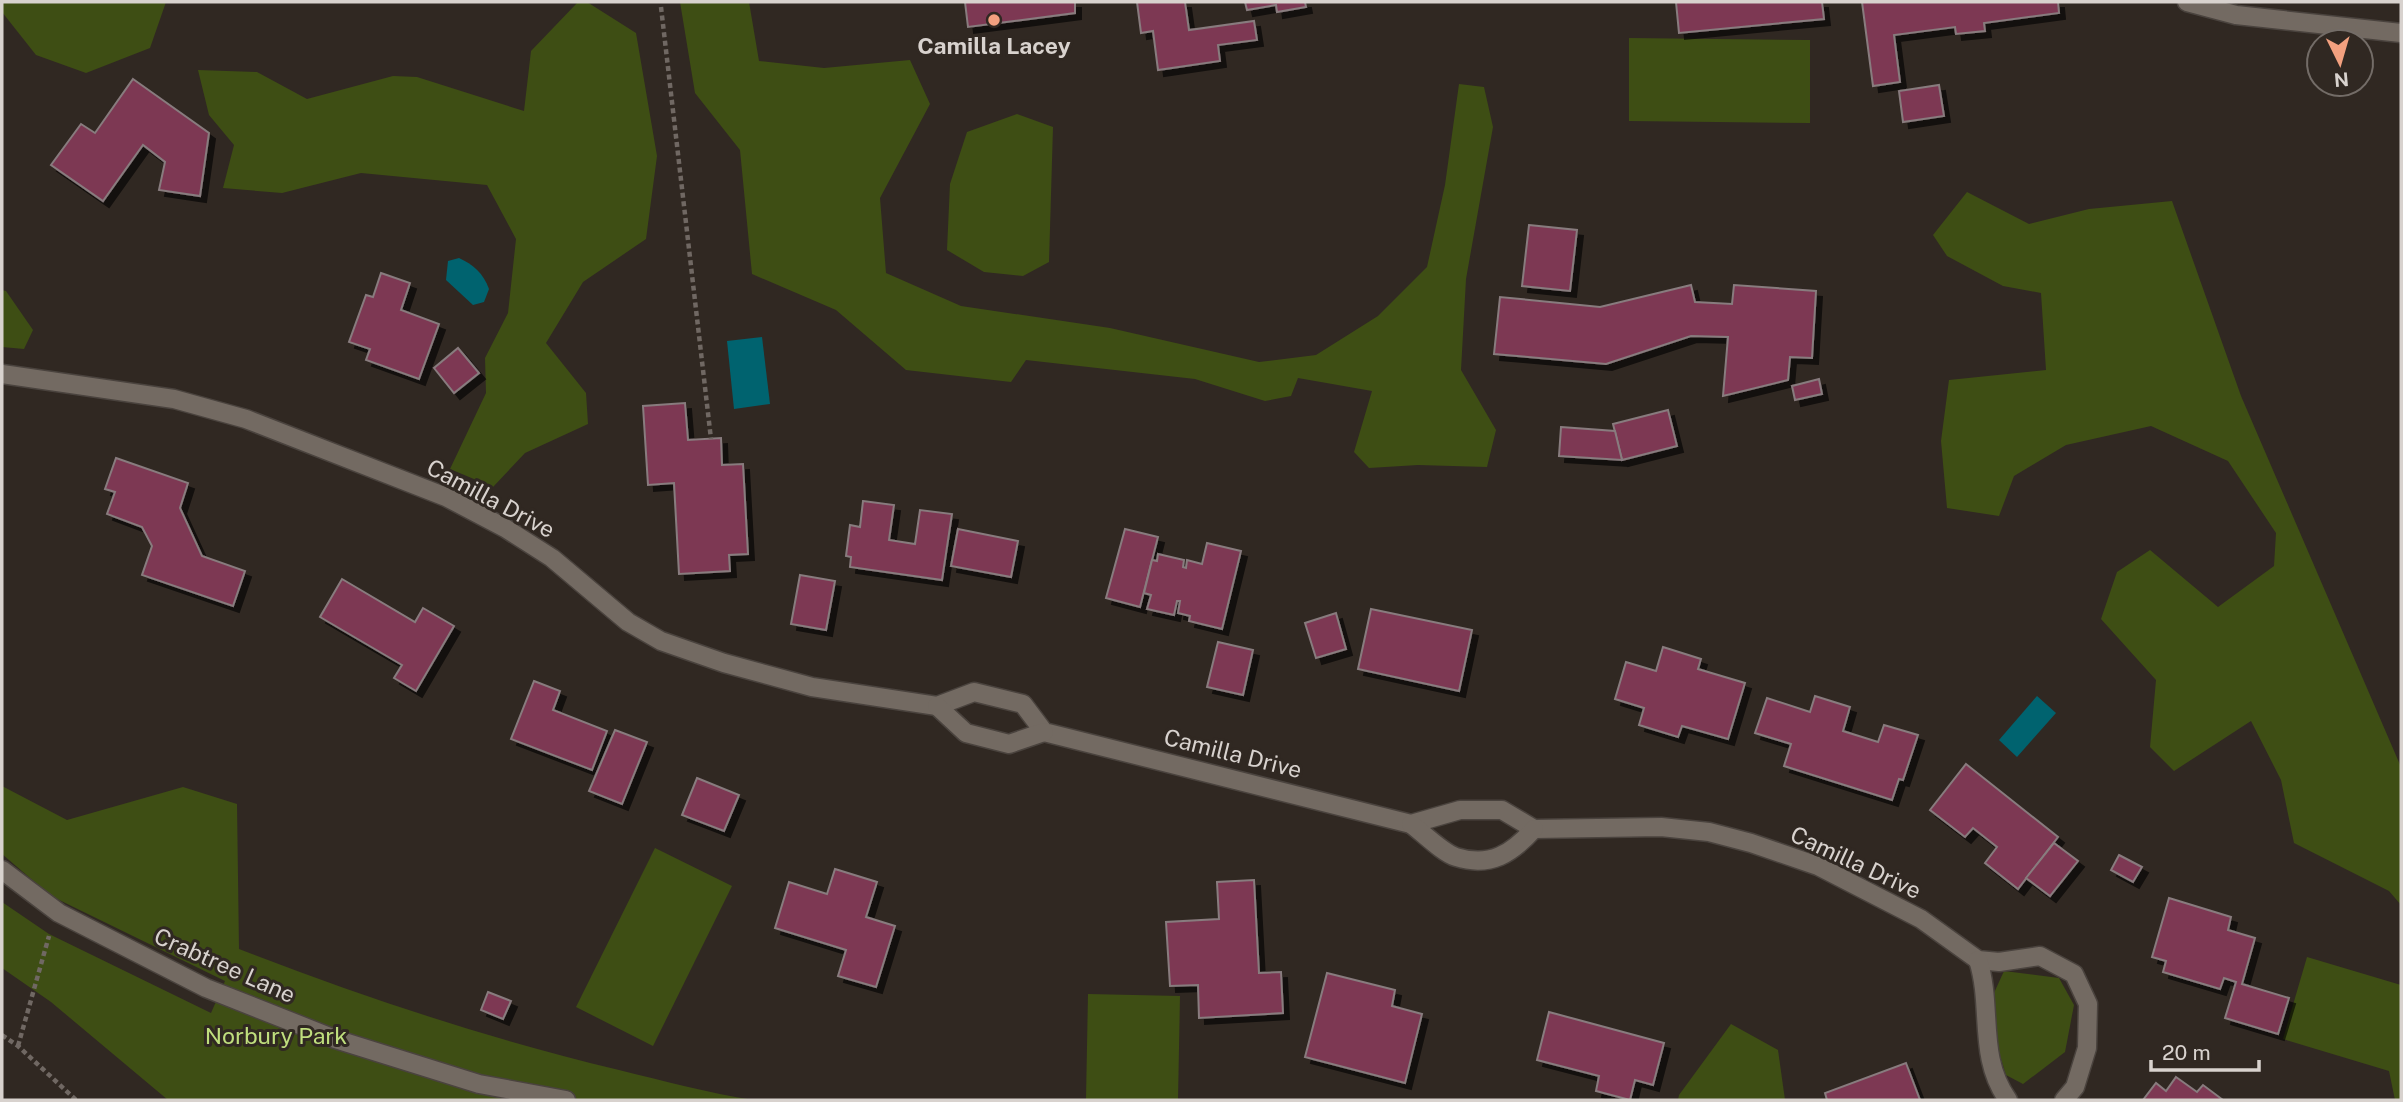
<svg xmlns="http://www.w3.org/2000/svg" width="2403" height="1102" font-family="'Public Sans',sans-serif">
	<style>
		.green { fill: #3e4e14 }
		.water { fill: #00636f }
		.building { fill: #7d3953; stroke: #887b7e; stroke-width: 2; filter: url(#shadow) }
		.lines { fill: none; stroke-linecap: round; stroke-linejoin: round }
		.minor-casing { stroke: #4a433e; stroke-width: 21 }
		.path { stroke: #706863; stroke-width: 4.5; stroke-dasharray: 5 3.5; stroke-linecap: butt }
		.minor { stroke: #736a62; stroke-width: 18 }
		.poi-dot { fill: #f2a07f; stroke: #302822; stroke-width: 2.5 }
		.labels { text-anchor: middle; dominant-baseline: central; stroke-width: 6; stroke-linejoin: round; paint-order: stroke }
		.poi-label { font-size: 23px; font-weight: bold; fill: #d8d2ce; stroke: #302822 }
		.street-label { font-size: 23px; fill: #d8d2ce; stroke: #302822 }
		.park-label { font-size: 23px; fill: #bfde7d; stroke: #302822 }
	</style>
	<defs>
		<filter id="shadow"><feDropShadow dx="6" dy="6" stdDeviation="0" flood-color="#0009"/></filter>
	</defs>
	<rect width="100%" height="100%" fill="#302822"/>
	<g class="green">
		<polygon points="2,2 166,2 150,48 86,73 36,55 2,12"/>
		<polygon points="578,2 587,2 636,33 657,156 646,239 583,282 546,343 586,393 588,424 525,453 493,487 450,469 486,393 485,358 508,313 516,239 487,185 361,173 282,193 223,188 234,145 209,115 198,70 257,72 307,99 393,76 417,77 524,111 531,51"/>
		<polygon points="680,2 749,2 759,61 824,68 910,60 930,104 880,198 886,273 961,306 1110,328 1259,362 1316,355 1378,316 1427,267 1445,185 1459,84 1484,87 1493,127 1466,279 1461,370 1496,430 1487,467 1418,465 1369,468 1354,452 1372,391 1298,378 1291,396 1265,401 1195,379 1026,360 1011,382 906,370 836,310 752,274 740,150 695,93"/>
		<polygon points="1629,38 1810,40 1810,123 1629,121"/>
		<polygon points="1017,114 1053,127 1049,262 1023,276 984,272 947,250 950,184 967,132"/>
		<polygon points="1967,192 2029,224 2089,209 2172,201 2241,396 2401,767 2401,905 2389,891 2294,843 2281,780 2251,721 2174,771 2150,747 2156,680 2101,619 2117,572 2150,550 2218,607 2274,566 2276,533 2228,461 2151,426 2066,445 2014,476 1999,516 1947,508 1941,441 1949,380 2046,370 2041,293 2003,286 1947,256 1933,235"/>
		<polygon points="2,290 6,291 33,330 24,349 2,347"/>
		<path d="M2 786 67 820 183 787 237 804 239 949C363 997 489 1039 619 1070 664 1081 708 1093 754 1100H168L51 1002 2 968V902L49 934 211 1013 225 981 51 896 2 854Z"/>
		<polygon points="655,848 732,886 653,1046 576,1007"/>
		<polygon points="2307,957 2401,985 2401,1100 2395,1100 2389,1071 2283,1039"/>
		<polygon points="2004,971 2059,978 2074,1005 2065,1052 2023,1084 2006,1075 1998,1049 1994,993"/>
		<polygon points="1088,994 1180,996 1178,1100 1086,1100"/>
		<polygon points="1731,1024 1778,1050 1785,1100 1678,1100 1679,1095"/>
	</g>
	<g class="water">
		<path d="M459 258C474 265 483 273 489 289L484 302 473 305 446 280 448 261Z"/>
		<polygon points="762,337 770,404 734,409 727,341"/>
		<polygon points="2037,696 2056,713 2017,757 1999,740"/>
	</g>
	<g class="building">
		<polygon points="965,2 1075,2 1075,13 968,27"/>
		<polygon points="1137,2 1185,2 1189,30 1254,21 1257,40 1218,45 1220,61 1158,70 1153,31 1141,33"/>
		<polygon points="1245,2 1305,2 1306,7 1277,12 1276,5 1247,10"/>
		<polygon points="1676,2 1822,2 1824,19 1679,33"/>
		<polygon points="1862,2 2058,2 2059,13 1984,23 1985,31 1956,34 1955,27 1894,35 1900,82 1873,86"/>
		<polygon points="133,79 209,133 200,196 159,190 165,162 143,145 103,201 51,165 81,124 95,133"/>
		<polygon points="1939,85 1944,116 1903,122 1899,91"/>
		<polygon points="1529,225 1577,230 1570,291 1522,286"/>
		<polygon points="381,273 410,283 401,310 439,324 419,379 366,360 370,349 349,342 366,295 373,297"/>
		<polygon points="1691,285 1695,302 1732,304 1734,285 1816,291 1812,358 1790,357 1788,380 1723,396 1728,337 1691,336 1606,364 1494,354 1500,297 1600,307"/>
		<polygon points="458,348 479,373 454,393 434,368"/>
		<polygon points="1819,379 1822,394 1795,400 1792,386"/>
		<polygon points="685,403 688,440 721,438 722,465 743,464 748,554 729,555 730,571 679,574 674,483 648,485 643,406"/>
		<polygon points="1668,410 1677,446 1622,460 1613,424"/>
		<polygon points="1561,427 1615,431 1622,460 1559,456"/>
		<polygon points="116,458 188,483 180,508 202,556 245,571 233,606 142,575 152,546 142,527 107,514 115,492 105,489"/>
		<polygon points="863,501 894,505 889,540 915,544 920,510 952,514 942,580 850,567 851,557 846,556 850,525 860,527"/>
		<polygon points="958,529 1018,541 1011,577 951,566"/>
		<polygon points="1125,529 1158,537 1140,607 1106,598"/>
		<polygon points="1207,543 1241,551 1222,629 1189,621 1190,616 1178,613 1180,601 1177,601 1174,615 1147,609 1151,595 1144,593 1152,560 1157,561 1158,554 1184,560 1183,567 1186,568 1187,560 1202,564"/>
		<polygon points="800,575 835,581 826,630 791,624"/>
		<polygon points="342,579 415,622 423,608 454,626 416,691 394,678 402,665 320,617"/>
		<polygon points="1371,609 1472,630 1459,691 1358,669"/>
		<polygon points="1336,613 1346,649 1316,658 1305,623"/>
		<polygon points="1218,642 1253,650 1243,695 1207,687"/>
		<polygon points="1663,647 1701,659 1698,669 1745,683 1728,739 1682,726 1678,737 1639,725 1644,708 1615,699 1626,662 1656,671"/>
		<polygon points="534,681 560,691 553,710 607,731 592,770 511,739"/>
		<polygon points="1815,696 1850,707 1843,731 1878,742 1884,725 1918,735 1903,780 1899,779 1892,800 1784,766 1791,744 1755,733 1767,698 1810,712"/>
		<polygon points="615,730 647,742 622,804 589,791"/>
		<polygon points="1966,764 2058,837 2018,889 1985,863 1997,847 1973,828 1965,837 1930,810"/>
		<polygon points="697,778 739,795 724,831 682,815"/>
		<polygon points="2054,843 2078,861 2050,896 2026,878"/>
		<polygon points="2119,855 2142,867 2133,882 2111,870"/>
		<polygon points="835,869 877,882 866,917 895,926 876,987 838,976 846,950 775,928 789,882 827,894"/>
		<polygon points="1254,880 1259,973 1281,972 1283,1013 1199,1018 1198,985 1170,986 1166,922 1219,919 1217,882"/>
		<polygon points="2169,898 2231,917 2228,930 2255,938 2242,984 2289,998 2278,1034 2225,1018 2236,982 2224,978 2220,989 2163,972 2166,961 2152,957"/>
		<polygon points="1327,973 1395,990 1392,1006 1422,1014 1405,1083 1305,1057"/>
		<polygon points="488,992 511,1001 503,1019 481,1010"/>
		<polygon points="1549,1012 1664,1043 1653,1085 1635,1080 1630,1100 1596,1091 1599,1076 1537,1060"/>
		<polygon points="1906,1063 1920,1100 1827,1100 1825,1093"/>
		<polygon points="2176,1077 2197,1092 2203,1085 2223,1100 2143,1100 2156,1083 2166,1091"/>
	</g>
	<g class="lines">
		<defs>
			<g id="minor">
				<polyline points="2187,2 2236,15 2401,33"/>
				<polyline points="2,374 174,399 246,419 446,497 505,528 552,558 628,622 661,641 724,663 812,687 937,706 974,692 1023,704 1044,732 1411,824 1460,810 1502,810 1534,829 1661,827 1709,832 1751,843 1818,866 1921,919 1978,960 1999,962 2040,956 2074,974 2088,1004 2087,1048 2075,1087 2064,1100"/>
				<polyline points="937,706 966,733 1009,744 1044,732"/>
				<path d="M1411 824C1423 833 1443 853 1456 857 1491 868 1512 853 1534 829"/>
				<polyline points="2,870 59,913 206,988 335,1039 479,1084 566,1100"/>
				<path d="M1978 960C1993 1007 1977 1057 2008 1100"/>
			</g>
		</defs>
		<use href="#minor" class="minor-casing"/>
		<g class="path">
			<polyline points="661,7 711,439"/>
			<polyline points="2,1035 18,1046 76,1100"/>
			<polyline points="18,1046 49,936"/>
		</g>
		<use href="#minor" class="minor"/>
	</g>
	<circle class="poi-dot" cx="994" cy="20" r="7"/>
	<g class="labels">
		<g class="poi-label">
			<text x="994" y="45">Camilla Lacey</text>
		</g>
		<g class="street-label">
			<text transform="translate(491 498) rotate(28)">Camilla Drive</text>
			<text transform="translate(1233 753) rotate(14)">Camilla Drive</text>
			<text transform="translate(1856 862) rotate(25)">Camilla Drive</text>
			<text transform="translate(225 965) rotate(24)">Crabtree Lane</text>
		</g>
		<g class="park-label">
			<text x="276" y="1035">Norbury Park</text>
		</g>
	</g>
	<rect width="2403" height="1102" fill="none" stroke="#d8d2ce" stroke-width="7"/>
	<g transform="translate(2340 63) rotate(175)"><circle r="33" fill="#302822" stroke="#736c67" stroke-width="2"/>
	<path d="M0-5L12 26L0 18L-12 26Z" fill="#f2a07f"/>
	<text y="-10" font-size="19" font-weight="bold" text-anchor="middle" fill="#d8d2ce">N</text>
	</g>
	<path d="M2151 1060v10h108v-10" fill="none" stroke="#d8d2ce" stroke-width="3.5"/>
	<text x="2162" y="1060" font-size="21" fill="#d8d2ce" stroke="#302822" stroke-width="5" paint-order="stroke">20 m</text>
</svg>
